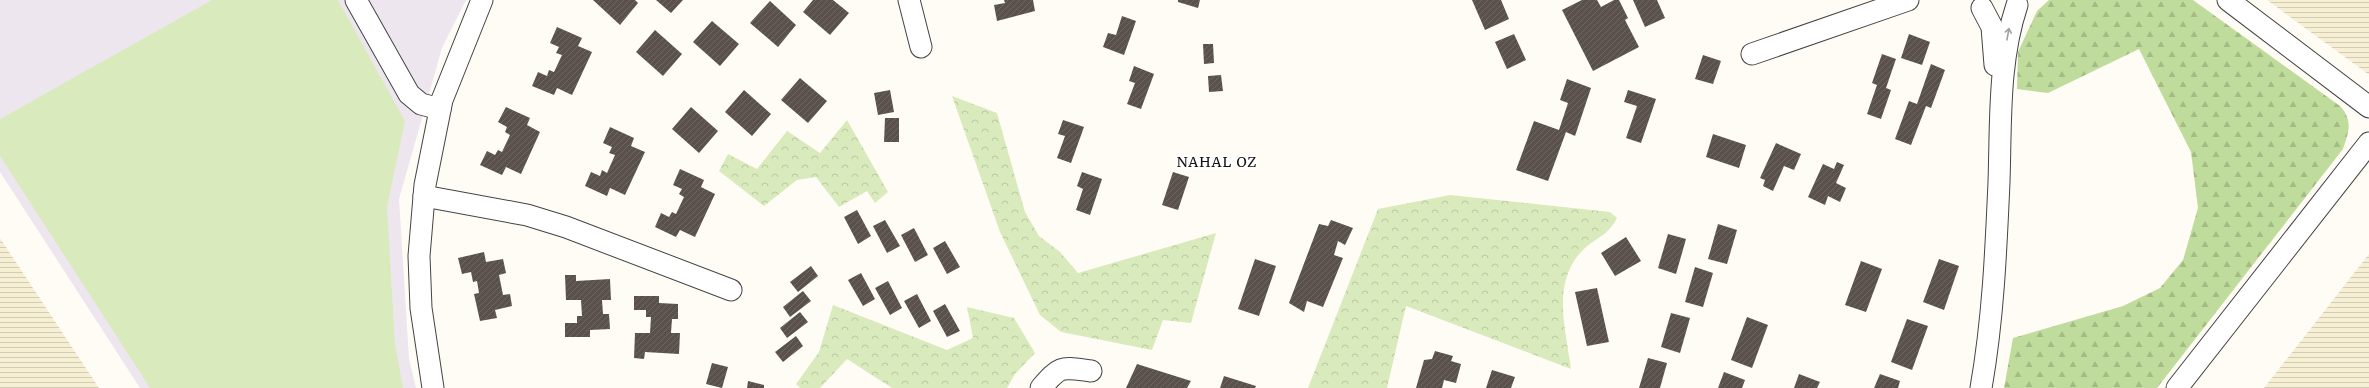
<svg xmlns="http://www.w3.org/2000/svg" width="2369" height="388" font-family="Merriweather,serif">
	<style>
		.industrial { fill: #ede6ef }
		.farmland { fill: url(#farmland-rules) }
		.grass { fill: #d9ebbd }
		.forest { fill: url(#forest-firs) }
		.park { fill: url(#park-crowns) }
		.building { fill: url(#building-hatch) }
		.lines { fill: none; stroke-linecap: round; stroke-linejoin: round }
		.minor-casing { stroke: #444; stroke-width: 23 }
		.minor { stroke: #fff; stroke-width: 21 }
		.oneway { stroke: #a0a0a0 }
		.labels { text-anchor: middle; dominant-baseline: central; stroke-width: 4; stroke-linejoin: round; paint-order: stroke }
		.quarter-label { font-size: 14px; letter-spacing: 1px; fill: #111; stroke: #fff }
	</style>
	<defs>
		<pattern id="farmland-rules" width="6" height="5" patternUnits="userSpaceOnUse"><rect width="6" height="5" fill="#f6efd4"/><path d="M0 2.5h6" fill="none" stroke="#d2ccb5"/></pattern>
		<pattern id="forest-firs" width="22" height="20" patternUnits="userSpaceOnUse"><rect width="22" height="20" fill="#bfdc9c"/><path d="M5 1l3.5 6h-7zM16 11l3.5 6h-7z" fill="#a3bc85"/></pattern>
		<pattern id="park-crowns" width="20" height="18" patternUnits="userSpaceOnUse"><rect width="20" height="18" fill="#d9ebbd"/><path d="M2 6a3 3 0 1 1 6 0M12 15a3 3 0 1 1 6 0" fill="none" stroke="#b9c8a1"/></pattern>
		<pattern id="building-hatch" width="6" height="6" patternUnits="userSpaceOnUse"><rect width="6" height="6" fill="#5a514d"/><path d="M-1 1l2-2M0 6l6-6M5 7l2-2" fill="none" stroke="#6d6662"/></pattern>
	</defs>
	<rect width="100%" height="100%" fill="#fffcf5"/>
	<polygon class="industrial" points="0,0 466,0 442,48 399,199 409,359 416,388 140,388 0,172"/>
	<g class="farmland">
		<polygon points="2267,0 2369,0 2369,74 2368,74"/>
		<polygon points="0,238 99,388 0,388"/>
		<polygon points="2369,254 2369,388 2264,388"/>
	</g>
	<polygon class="grass" points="212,0 338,0 405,121 387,207 395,344 403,388 150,388 0,156 0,119"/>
	<path class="forest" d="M2049 0H2193L2340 106C2353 120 2349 132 2343 149L2157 388H2004L2013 338 2123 306 2160 288 2183 260 2198 208 2191 152 2139 49 2048 93 2017 89 2018 52 2037 11Z"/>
	<g class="park">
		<polygon points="952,96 997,113 1025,212 1039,236 1060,252 1078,273 1216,233 1191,323 1163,320 1152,350 1061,332 1040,315 1000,232"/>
		<polygon points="847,120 888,192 875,203 867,191 839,207 816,177 797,180 764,206 719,171 728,154 757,169 787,131 820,153"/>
		<path d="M1450 195 1610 212 1617 218C1608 236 1596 237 1582 251 1551 283 1566 330 1571 369L1406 306 1387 388H1308L1378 209Z"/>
		<polygon points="833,305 947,350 973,338 967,307 1014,318 1035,353 1015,374 1007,388 892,388 847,359 820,388 800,388 796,384 819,352"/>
	</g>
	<g class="building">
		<polygon points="593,0 635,0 638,3 620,25"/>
		<polygon points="656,0 683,0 671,13"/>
		<polygon points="813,0 833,0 849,13 830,35 803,12"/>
		<polygon points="1004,0 1033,0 1035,11 997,21 994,5 1005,3"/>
		<polygon points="1178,0 1200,0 1198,8 1178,2"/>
		<polygon points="1472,0 1501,0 1509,19 1485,30"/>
		<polygon points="1582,0 1597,0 1601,7 1614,0 1619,0 1628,18 1625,20 1639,47 1593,71 1562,10"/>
		<polygon points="1633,0 1657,0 1665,18 1645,27"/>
		<polygon points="770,1 796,25 778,47 750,23"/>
		<polygon points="1122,16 1136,21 1124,55 1103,47 1108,33 1116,35"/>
		<polygon points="712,21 739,44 720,66 693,42"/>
		<polygon points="557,27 582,38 578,46 592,52 572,95 557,88 554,95 532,86 538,72 547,76 549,70 554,72 562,55 556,53 559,47 550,43"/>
		<polygon points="655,30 682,54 663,76 636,52"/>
		<polygon points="1514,34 1526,60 1507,69 1495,42"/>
		<polygon points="1909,34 1930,42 1922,65 1901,58"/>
		<polygon points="1203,44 1213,44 1214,63 1204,64"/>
		<polygon points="1882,54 1896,59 1886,88 1891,90 1881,119 1867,114 1877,85 1872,83"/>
		<polygon points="1703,55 1721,61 1713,84 1695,79"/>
		<polygon points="1931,64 1945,70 1931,108 1926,106 1911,145 1895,139 1909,101 1917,104"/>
		<polygon points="1134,66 1154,74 1141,109 1127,104 1135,83 1129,81"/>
		<polygon points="1221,75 1223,91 1209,92 1208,76"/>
		<polygon points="800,78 827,101 808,123 781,100"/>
		<polygon points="1567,79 1591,88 1575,136 1566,132 1548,181 1516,170 1534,121 1559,130 1568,103 1560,100"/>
		<polygon points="744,90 771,114 752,136 725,112"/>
		<polygon points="890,90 894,112 878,115 874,93"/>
		<polygon points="1628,90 1656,99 1641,143 1626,138 1637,106 1624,102"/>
		<polygon points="506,107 530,118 527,125 540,132 521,174 506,167 502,175 480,165 487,151 495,155 498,150 502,152 510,135 505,132 507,127 498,122"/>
		<polygon points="691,107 718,131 699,153 672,129"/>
		<polygon points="885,118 899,118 899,142 884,142"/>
		<polygon points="1063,120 1084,127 1071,163 1057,158 1065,136 1058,134"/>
		<polygon points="610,127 634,138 631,146 645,152 625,195 610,188 607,196 585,186 591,172 600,176 602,170 607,173 615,155 609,153 612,147 603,143"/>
		<polygon points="1713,134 1746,145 1739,168 1706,157"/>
		<polygon points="1776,143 1801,154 1794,170 1784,166 1773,191 1763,186 1765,180 1760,178"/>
		<polygon points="1837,162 1844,165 1836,183 1846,188 1840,202 1828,196 1825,205 1808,197 1823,164 1834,169"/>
		<polygon points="680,169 704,180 701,187 715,194 695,237 680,230 676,237 655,227 661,213 669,217 672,212 676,214 684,197 679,194 682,189 673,185"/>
		<polygon points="1082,172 1102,179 1090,215 1076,210 1083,189 1077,186"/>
		<polygon points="1173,172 1189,177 1178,210 1162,205"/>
		<polygon points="857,210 871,236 858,244 844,217"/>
		<polygon points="885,220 900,246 887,253 873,226"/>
		<polygon points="1331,220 1353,228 1345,245 1338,241 1334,255 1343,258 1323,307 1307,301 1304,312 1289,303 1319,224 1328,226"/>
		<polygon points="1718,224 1737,230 1727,264 1708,259"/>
		<polygon points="914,228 928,255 915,262 901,235"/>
		<polygon points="1668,234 1686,239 1676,274 1658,268"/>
		<polygon points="1626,237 1641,261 1615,276 1601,253"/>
		<polygon points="945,241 960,267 947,274 933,248"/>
		<polygon points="484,252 486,262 503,259 506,273 499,275 503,295 510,294 512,306 495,310 497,318 480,321 474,294 479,293 477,281 473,282 471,272 462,274 458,258"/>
		<polygon points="1255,259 1276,266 1259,316 1238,309"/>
		<polygon points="1939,259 1959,266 1944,310 1923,302"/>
		<polygon points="1861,261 1882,269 1866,312 1845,305"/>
		<polygon points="811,266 818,276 798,292 790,282"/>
		<polygon points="1695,267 1713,273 1703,307 1685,302"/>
		<polygon points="861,273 875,299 863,306 848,280"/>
		<polygon points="565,275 576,275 576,281 610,279 611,300 602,300 603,314 609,314 610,329 590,330 590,337 565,337 565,323 577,323 577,316 582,316 581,300 566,300"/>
		<polygon points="888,281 902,308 890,315 875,288"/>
		<polygon points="1597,288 1609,342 1587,346 1575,292"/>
		<polygon points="803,291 811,301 790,317 783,307"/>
		<polygon points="917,294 931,321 919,328 904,301"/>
		<polygon points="634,296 659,296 659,303 678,304 678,319 672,319 671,333 680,333 679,354 645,352 644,359 634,358 635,333 650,333 651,317 646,317 646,310 634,310"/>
		<polygon points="945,304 960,331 947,337 933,311"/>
		<polygon points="800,312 808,322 787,338 780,328"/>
		<polygon points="1671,313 1690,318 1680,353 1661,347"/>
		<polygon points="1747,317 1768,325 1752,368 1731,360"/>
		<polygon points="1907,319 1928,326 1912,370 1891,362"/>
		<polygon points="796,336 803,346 783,362 775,352"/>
		<polygon points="1435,351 1453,356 1451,361 1461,364 1456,383 1444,380 1442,388 1416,388 1424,360 1432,359"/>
		<polygon points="1648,358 1667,363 1660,388 1639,388"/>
		<polygon points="712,363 728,367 722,388 706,384"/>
		<polygon points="1137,364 1191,381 1187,388 1126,388"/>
		<polygon points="1492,370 1515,377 1511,388 1486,388"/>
		<polygon points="1724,372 1745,380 1742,388 1718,388"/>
		<polygon points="1799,374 1820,382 1817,388 1794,388"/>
		<polygon points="1880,374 1900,381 1898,388 1874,388"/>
		<polygon points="1224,376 1256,386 1255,388 1220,388"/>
		<polygon points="748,381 764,385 764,388 747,388"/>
	</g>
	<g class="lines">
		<defs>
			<g id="minor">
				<polyline points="356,0 409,94 421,104 440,109"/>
				<polyline points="909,0 921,47"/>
				<polyline points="2228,0 2369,107"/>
				<polyline points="1982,8 1992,27 1995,65"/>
				<polyline points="1752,54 1908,0"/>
				<polyline points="424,196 527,215 566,227 731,290"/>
				<polyline points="433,388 421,308 419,256 425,185 442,100 482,0"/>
				<path d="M1041 388C1061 365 1061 367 1091 371"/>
				<path d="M1981 388C1993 320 1996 251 1999 182 2001 123 1998 62 2017 5"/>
				<polyline points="2177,388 2369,143"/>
			</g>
		</defs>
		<use href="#minor" class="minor-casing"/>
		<use href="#minor" class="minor"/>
	</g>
	<defs><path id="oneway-shaft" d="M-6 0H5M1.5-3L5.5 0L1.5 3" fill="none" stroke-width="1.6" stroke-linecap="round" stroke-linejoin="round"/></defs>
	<use class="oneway" href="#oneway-shaft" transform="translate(2008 34) rotate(-80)"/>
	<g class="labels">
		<g class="quarter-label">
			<text x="1217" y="162">NAHAL OZ</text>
		</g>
	</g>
</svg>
